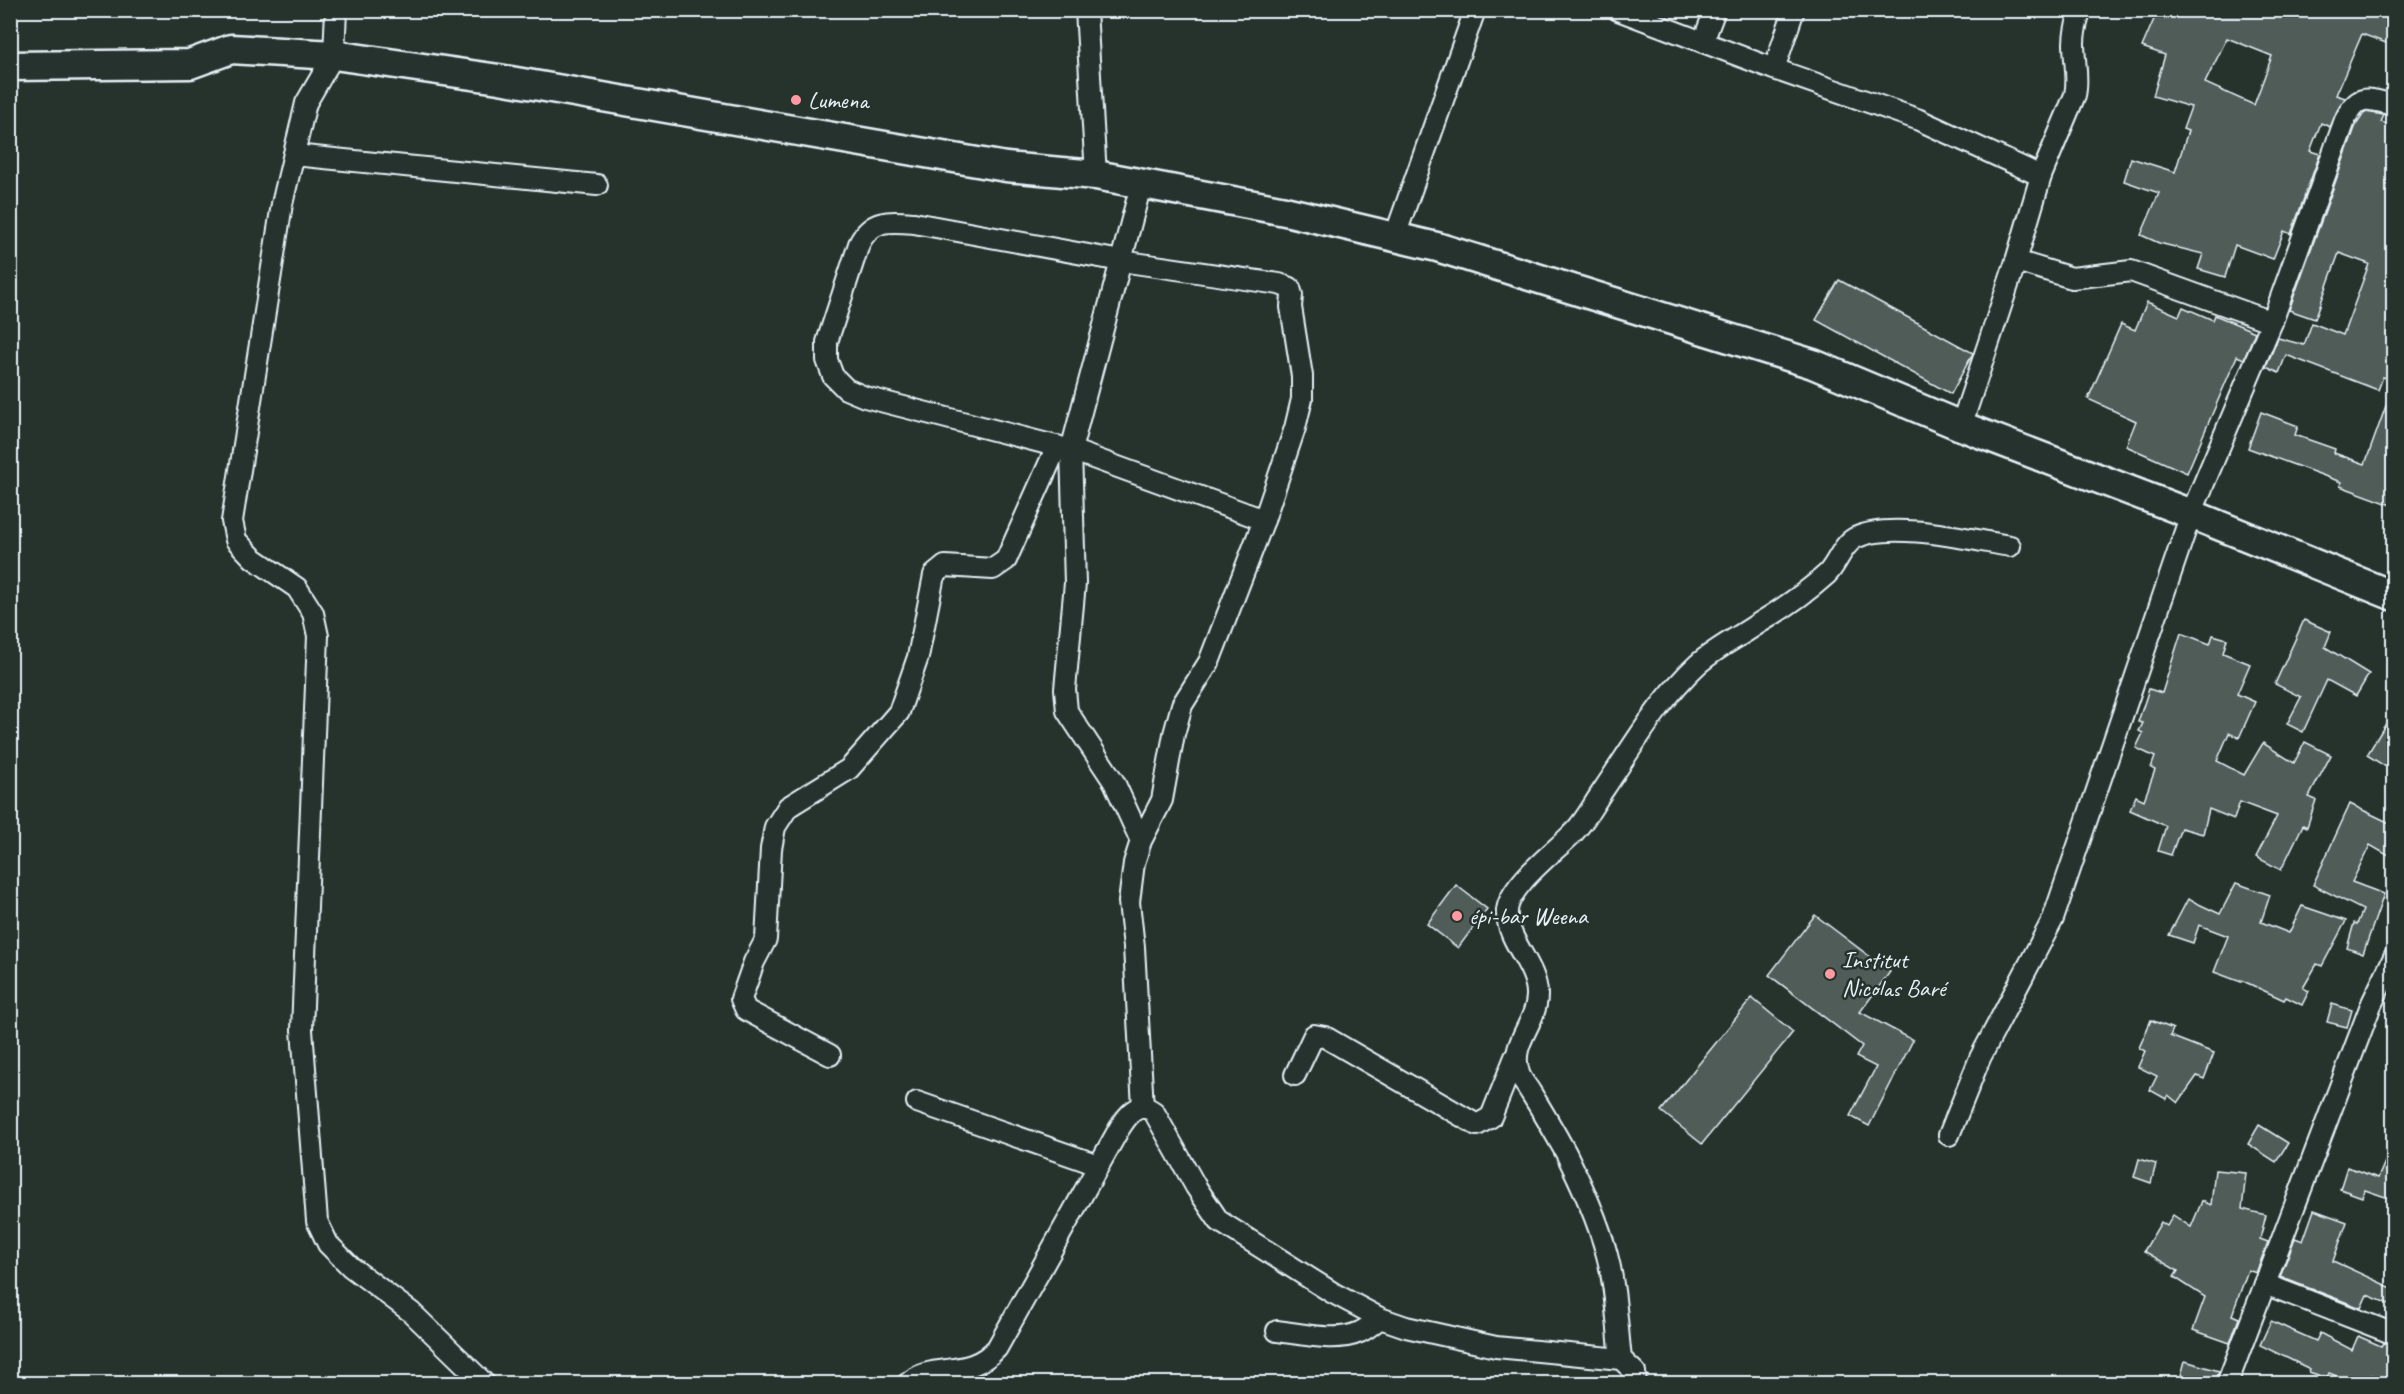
<svg xmlns="http://www.w3.org/2000/svg" width="2404" height="1394" font-family="Caveat,sans-serif">
	<style>
		.building { fill: #505c59; stroke: #e8f1f8; stroke-width: 1.5; fill-rule: evenodd }
		.lines { fill: none; stroke-linecap: round; stroke-linejoin: round }
		.minor-casing { stroke: #e8f1f8; stroke-width: 24 }
		.secondary-casing { stroke: #e8f1f8; stroke-width: 33 }
		.minor { stroke: #26332d; stroke-width: 20 }
		.secondary { stroke: #26332d; stroke-width: 28 }
		.poi-dot { fill: #ff9aa2; stroke: #26332d; stroke-width: 2 }
		.labels { text-anchor: middle; dominant-baseline: central; stroke-width: 5; stroke-linejoin: round; paint-order: stroke }
		.poi-label { font-size: 24px; fill: #e8f1f8; stroke: #26332d; text-anchor: start }
	</style>
	<rect width="100%" height="100%" fill="#26332d"/>
	<filter id="ink" filterUnits="userSpaceOnUse"><feTurbulence type="fractalNoise" baseFrequency=".0167" numOctaves="2"/><feDisplacementMap in="SourceGraphic" scale="12" xChannelSelector="R" yChannelSelector="G"/><feConvolveMatrix kernelMatrix="1 2 1 2 8 2 1 2 1" color-interpolation-filters="sRGB"/></filter>
	<g filter="url(#ink)">
		<g class="building">
			<path d="M2158 10H2394V46L2362 34 2336 95 2345 98 2330 127 2321 123 2310 151 2320 154 2291 234 2284 231 2273 259 2235 245 2225 277 2198 269 2203 254 2159 243 2141 235 2159 193 2124 181 2131 158 2175 172 2188 131 2183 129 2191 107 2153 96 2165 55 2142 47ZM2227 38 2272 56 2254 105 2205 83Z"/>
			<polygon points="2365,112 2384,115 2381,122 2394,126 2394,380 2383,377 2378,390 2286,355 2279,373 2266,367 2278,338 2304,345 2312,323 2343,335 2369,264 2339,253 2315,319 2289,310 2356,125"/>
			<polygon points="1839,280 1973,353 1951,394 1816,320"/>
			<polygon points="2147,302 2179,316 2183,307 2213,320 2215,315 2255,332 2244,359 2237,356 2187,473 2126,446 2136,421 2088,399 2121,324 2135,330"/>
			<polygon points="2391,392 2394,392 2394,506 2340,486 2341,482 2248,448 2261,412 2298,426 2295,435 2335,449 2334,453 2365,464"/>
			<polygon points="2304,620 2331,632 2325,647 2369,674 2356,696 2327,680 2303,732 2287,724 2301,697 2275,684"/>
			<polygon points="2181,633 2210,644 2213,635 2227,639 2223,653 2250,664 2237,694 2255,702 2239,738 2229,733 2217,761 2244,775 2263,743 2294,763 2305,742 2331,755 2309,797 2316,800 2307,827 2303,825 2281,870 2256,857 2277,816 2240,802 2234,819 2209,809 2203,834 2181,828 2171,855 2158,851 2166,826 2130,810 2136,796 2144,800 2155,770 2151,768 2155,757 2136,748 2143,733 2139,731 2143,723 2138,722 2149,689 2162,693"/>
			<polygon points="2394,710 2394,772 2367,755"/>
			<polygon points="2350,804 2394,825 2394,859 2370,845 2352,882 2384,894 2363,954 2347,948 2354,923 2357,924 2363,910 2313,885"/>
			<polygon points="2236,883 2270,895 2261,922 2289,933 2302,906 2346,921 2322,966 2317,964 2303,988 2309,991 2302,1005 2286,997 2284,1000 2241,980 2241,982 2214,972 2228,936 2199,925 2193,943 2169,935 2188,899 2220,914"/>
			<polygon points="1456,885 1487,909 1458,948 1427,924"/>
			<polygon points="1815,915 1890,972 1860,1012 1913,1040 1869,1126 1850,1116 1876,1067 1856,1057 1862,1046 1769,975"/>
			<polygon points="1752,998 1793,1032 1702,1144 1661,1111"/>
			<polygon points="2332,1004 2352,1010 2347,1027 2327,1022"/>
			<polygon points="2151,1020 2173,1029 2170,1036 2214,1053 2204,1079 2197,1076 2178,1103 2168,1095 2166,1099 2150,1090 2157,1076 2138,1067 2145,1051 2139,1048"/>
			<polygon points="2259,1125 2288,1143 2276,1162 2248,1144"/>
			<polygon points="2394,1141 2394,1200 2365,1190 2362,1197 2340,1189 2347,1167 2378,1178"/>
			<polygon points="2139,1159 2156,1164 2151,1183 2134,1177"/>
			<polygon points="2215,1170 2246,1173 2242,1209 2266,1215 2260,1239 2268,1242 2256,1273 2248,1270 2232,1315 2239,1318 2230,1343 2193,1330 2205,1297 2174,1277 2178,1271 2144,1251 2161,1222 2167,1226 2173,1215 2191,1227 2202,1201 2211,1205"/>
			<polygon points="2314,1210 2347,1222 2333,1261 2394,1289 2394,1306 2367,1295 2361,1308 2280,1277 2295,1238 2303,1241"/>
			<polygon points="2271,1321 2316,1341 2320,1333 2352,1350 2358,1336 2381,1346 2383,1343 2394,1346 2394,1383 2372,1375 2369,1383 2354,1383 2329,1373 2327,1378 2309,1372 2310,1369 2260,1345"/>
			<polygon points="2185,1361 2219,1371 2215,1383 2179,1383"/>
		</g>
		<g class="lines">
			<defs>
				<g id="minor">
					<polyline points="336,10 334,55 306,103 282,204 232,521 236,540 253,558 297,588 313,613 318,636 302,1030 317,1221 328,1244 351,1267 411,1312 485,1384"/>
					<polyline points="1086,10 1096,175"/>
					<polyline points="1618,10 1774,69 1917,119 2041,176"/>
					<polyline points="1703,42 1715,10"/>
					<polyline points="1774,69 1794,10"/>
					<polyline points="294,155 597,185"/>
					<polyline points="1141,185 1071,450 1264,520"/>
					<polyline points="1395,236 1475,10"/>
					<polyline points="2016,261 2072,278 2131,271 2272,322"/>
					<path d="M1961 426 2016 261 2041 176 2075 95C2079 77 2074 61 2074 43 2074 31 2077 21 2081 10"/>
					<path d="M1141 841 1114 782 1067 711 1065 689 1075 583 1071 450 865 397 846 389 833 376 827 360V342L859 244C871 219 889 221 914 223L1121 261 1279 284 1290 288 1292 295 1291 307 1302 376V399L1295 428 1264 520 1209 662 1182 705 1174 734 1162 800 1141 841 1134 863 1129 902 1134 947 1143 1108"/>
					<polyline points="830,1055 746,1010 741,999 754,962 766,939 771,849 775,827 788,807 849,769 899,712 918,657 934,575 945,566 993,569 1006,560 1057,446"/>
					<polyline points="1295,1075 1314,1035 1325,1037 1477,1125 1491,1117 1515,1057"/>
					<polyline points="917,1102 1098,1165"/>
					<path d="M1949 1135 1980 1058 2053 919 2191 514 2272 322 2345 120C2358 92 2368 99 2394 105"/>
					<polyline points="2265,1284 2394,1334"/>
					<path d="M1277 1331C1303 1334 1336 1343 1360 1332 1367 1329 1374 1323 1380 1318"/>
					<path d="M1621 1359C1617 1325 1616 1288 1607 1255 1598 1220 1582 1186 1566 1153 1555 1133 1543 1112 1531 1093 1527 1086 1521 1080 1519 1073 1509 1043 1536 1025 1537 996 1538 967 1509 944 1507 915 1504 888 1556 851 1574 832 1586 820 1594 803 1604 789 1633 746 1660 699 1698 664 1716 648 1737 638 1756 625 1781 610 1806 593 1827 574 1838 563 1841 546 1855 538 1890 520 1972 540 2010 546"/>
					<path d="M907 1384C933 1360 968 1381 997 1348L1119 1129C1127 1116 1138 1100 1154 1112L1196 1187 1219 1221 1333 1293 1380 1318 1406 1327 1496 1347 1621 1359 1635 1372 1636 1384"/>
					<polyline points="2227,1384 2371,1005 2394,957"/>
				</g>
				<polyline id="secondary" points="10,66 190,64 231,49 334,55 499,79 1006,167 1096,175 1285,211 1437,247 1813,364 1961,426 2191,514 2394,596"/>
			</defs>
			<use href="#minor" class="minor-casing"/>
			<use href="#secondary" class="secondary-casing"/>
			<use href="#minor" class="minor"/>
			<use href="#secondary" class="secondary"/>
		</g>
	</g>
	<g class="poi-dot">
		<circle cx="796" cy="100" r="6"/>
		<circle cx="1457" cy="916" r="6"/>
		<circle cx="1830" cy="974" r="6"/>
	</g>
	<g class="labels">
		<g class="poi-label">
			<text x="808" y="100">Lumena</text>
			<text x="1469" y="916">épi-bar Weena</text>
			<text x="1842" y="960">Institut<tspan x="1842" dy="28">Nicolas Baré</tspan></text>
		</g>
	</g>
	<rect width="2404" height="1394" fill="none" stroke="#26332d" stroke-width="36"/>
	<rect x="18" y="18" width="2368" height="1358" fill="none" stroke="#e8f1f8" stroke-width="2" filter="url(#ink)"/>
</svg>
